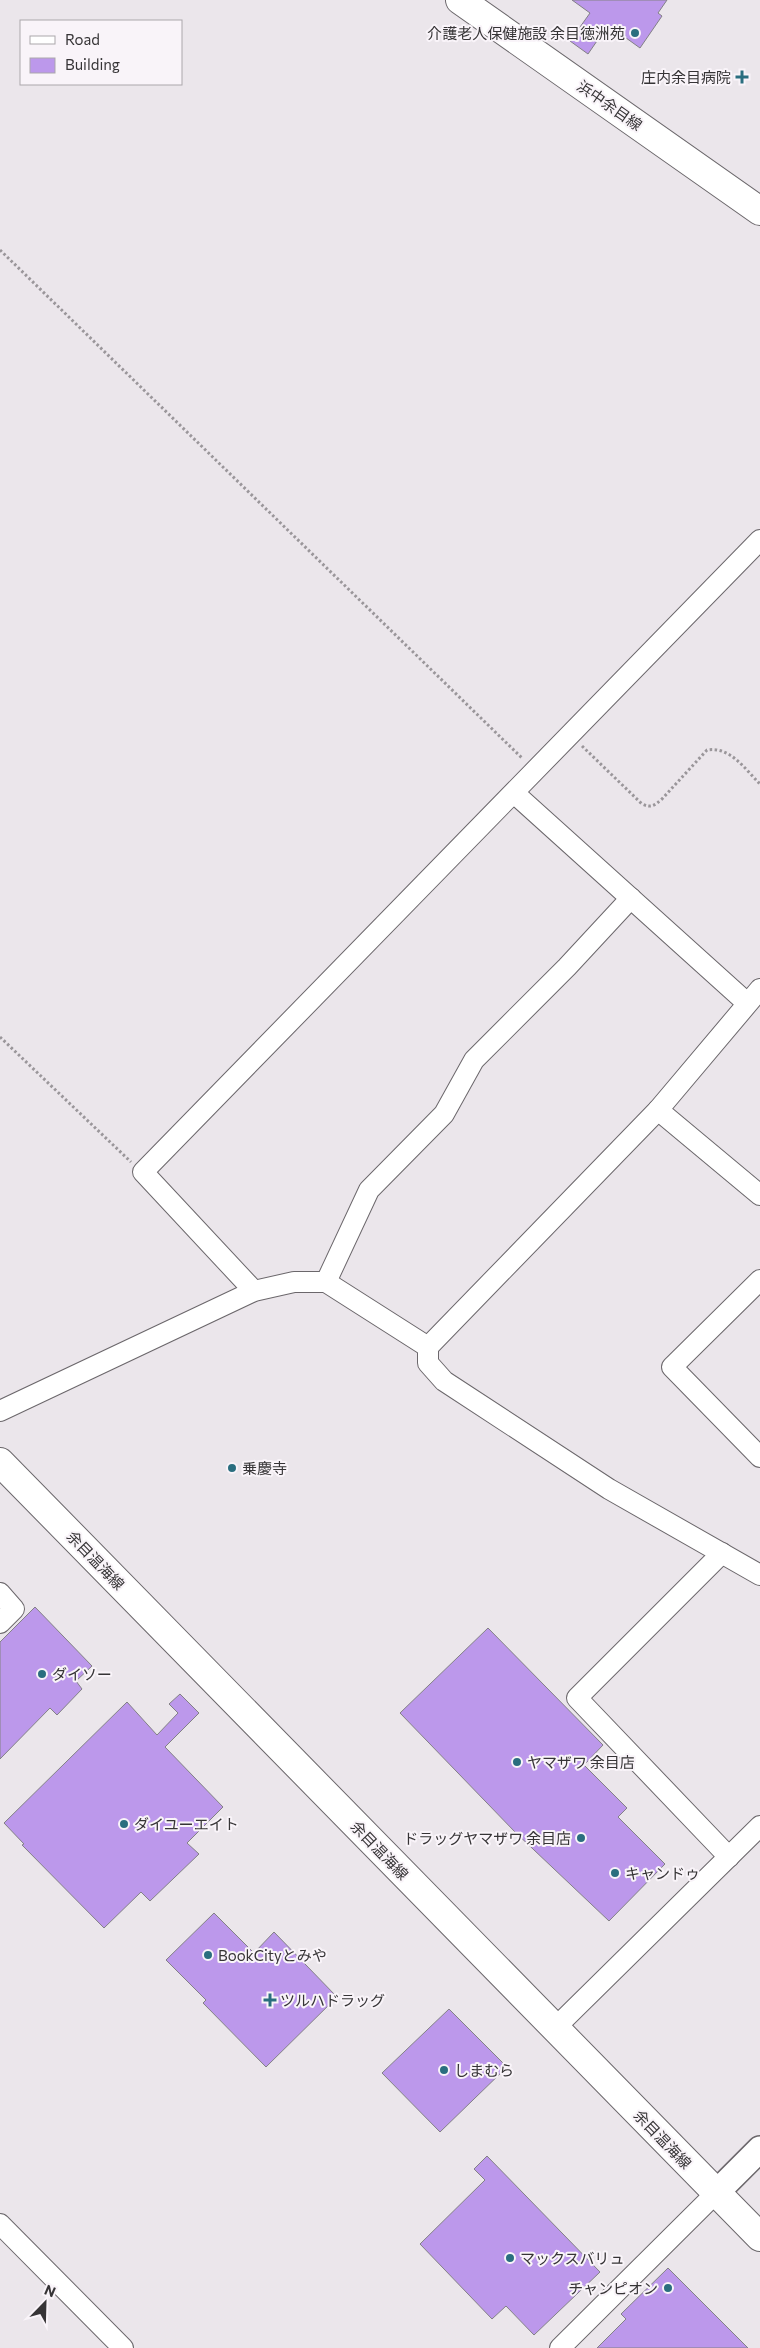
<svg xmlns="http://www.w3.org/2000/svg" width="760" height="2348" font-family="Commissioner,'Noto Sans JP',sans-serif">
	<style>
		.building { fill: #bc98eb; stroke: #838186 }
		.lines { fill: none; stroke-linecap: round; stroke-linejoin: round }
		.minor-casing { stroke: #6b676b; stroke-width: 22 }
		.tertiary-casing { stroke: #6b676b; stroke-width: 28 }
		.secondary-casing { stroke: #6b676b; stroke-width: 30 }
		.primary-casing { stroke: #6b676b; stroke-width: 30 }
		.path { stroke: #9a969a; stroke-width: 3; stroke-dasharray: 2.5 2.5; stroke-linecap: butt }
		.minor { stroke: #fff; stroke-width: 20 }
		.tertiary { stroke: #fff; stroke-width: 25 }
		.secondary { stroke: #fff; stroke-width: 28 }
		.primary { stroke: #fff; stroke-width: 28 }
		.poi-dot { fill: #2a6e7f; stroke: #f9f4f9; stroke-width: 2 }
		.labels { text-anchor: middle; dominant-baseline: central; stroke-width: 4; stroke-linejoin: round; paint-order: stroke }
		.poi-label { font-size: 15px; fill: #363436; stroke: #f9f4f9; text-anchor: start }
		.street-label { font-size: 15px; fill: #363436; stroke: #f9f4f9 }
	</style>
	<rect width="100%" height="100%" fill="#ebe6eb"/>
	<g class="building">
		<polygon points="572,0 667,0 658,13 662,16 640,48 608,25 588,54 570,41 590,13"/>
		<polygon points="35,1607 92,1666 76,1681 82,1689 57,1715 50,1708 0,1759 0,1642"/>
		<polygon points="488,1628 603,1745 584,1765 627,1808 618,1817 665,1864 609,1921 515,1832 400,1713"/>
		<polygon points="180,1694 199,1713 165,1747 223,1807 187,1843 199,1854 150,1901 141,1892 104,1928 22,1845 24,1844 4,1823 127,1702 157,1735 178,1713 169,1704"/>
		<polygon points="214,1913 254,1953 274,1932 337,1997 266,2067 203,2003 206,2000 166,1960"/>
		<polygon points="449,2009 507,2067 440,2132 382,2073"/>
		<polygon points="487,2156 600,2272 534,2335 506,2306 492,2319 420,2244 485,2180 474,2169"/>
		<polygon points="668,2268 748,2348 597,2348 626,2319 621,2314"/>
	</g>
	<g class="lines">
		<defs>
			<g id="minor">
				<polyline points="514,793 747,1003"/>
				<polyline points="760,989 658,1110 428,1347 428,1363 444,1381 609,1489 760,1575"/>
				<polyline points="658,1110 760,1195"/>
				<polyline points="760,1280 672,1367 760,1457"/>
				<polyline points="326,1282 369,1190 444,1114 474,1060 567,967 631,898"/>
				<polyline points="254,1291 143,1172 760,540"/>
				<polyline points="0,1411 254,1291 294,1282 326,1282 428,1347"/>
				<polyline points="722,1553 577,1698 729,1857"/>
				<polyline points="0,1593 14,1609 0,1623"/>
				<polyline points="555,2028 760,1826"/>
				<polyline points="0,2224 123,2348"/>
				<polyline points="560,2348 716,2193"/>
			</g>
			<polyline id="tertiary" points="716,2193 760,2149"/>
			<polyline id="secondary" points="460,0 760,211"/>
			<polyline id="primary" points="0,1462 760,2237"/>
		</defs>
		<use href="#minor" class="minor-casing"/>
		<use href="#tertiary" class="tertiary-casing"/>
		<use href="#secondary" class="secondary-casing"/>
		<use href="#primary" class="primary-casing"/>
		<g class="path">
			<polyline points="0,250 523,759"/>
			<path d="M582 746 642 804C651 808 654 806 662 799L707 750C730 746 745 769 760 784"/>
			<polyline points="0,1037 131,1162"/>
		</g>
		<use href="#minor" class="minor"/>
		<use href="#tertiary" class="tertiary"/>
		<use href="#secondary" class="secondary"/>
		<use href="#primary" class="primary"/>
	</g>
	<g class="poi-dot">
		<circle cx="635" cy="33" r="5"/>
		<path d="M739.5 69.5h5v5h5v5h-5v5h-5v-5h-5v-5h5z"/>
		<circle cx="232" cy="1468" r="5"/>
		<circle cx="42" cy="1674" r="5"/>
		<circle cx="517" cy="1762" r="5"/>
		<circle cx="124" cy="1824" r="5"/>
		<circle cx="581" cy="1838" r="5"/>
		<circle cx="615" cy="1873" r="5"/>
		<circle cx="208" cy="1955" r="5"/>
		<path d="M267.5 1992.5h5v5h5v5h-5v5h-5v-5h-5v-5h5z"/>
		<circle cx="444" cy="2070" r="5"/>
		<circle cx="510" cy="2258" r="5"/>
		<circle cx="668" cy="2288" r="5"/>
	</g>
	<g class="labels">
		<g class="poi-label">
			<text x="625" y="33" text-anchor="end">介護老人保健施設 余目徳洲苑</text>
			<text x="731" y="77" text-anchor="end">庄内余目病院</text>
			<text x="242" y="1468">乗慶寺</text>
			<text x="52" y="1674">ダイソー</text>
			<text x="527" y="1762">ヤマザワ 余目店</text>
			<text x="134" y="1824">ダイユーエイト</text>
			<text x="571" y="1838" text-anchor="end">ドラッグヤマザワ 余目店</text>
			<text x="625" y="1873">キャンドゥ</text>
			<text x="218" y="1955">BookCityとみや</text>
			<text x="280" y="2000">ツルハドラッグ</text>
			<text x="454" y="2070">しまむら</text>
			<text x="520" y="2258">マックスバリュ</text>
			<text x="658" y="2288" text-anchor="end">チャンピオン</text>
		</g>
		<g class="street-label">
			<text transform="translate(610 105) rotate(35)">浜中余目線</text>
			<text transform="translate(96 1560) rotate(46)">余目温海線</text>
			<text transform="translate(380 1850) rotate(46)">余目温海線</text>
			<text transform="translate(663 2139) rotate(46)">余目温海線</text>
		</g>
	</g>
	<rect x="20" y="20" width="162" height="65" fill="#f9f4f9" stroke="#aba7ab"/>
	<rect x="30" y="36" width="25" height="8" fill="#ffffff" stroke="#aba7ab"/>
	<text x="65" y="45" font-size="15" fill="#363436">Road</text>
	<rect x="30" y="58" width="25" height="15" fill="#bc98eb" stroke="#aba7ab"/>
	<text x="65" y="70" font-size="15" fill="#363436">Building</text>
	<g transform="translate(45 2303) rotate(23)" stroke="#f9f4f9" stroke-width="4" paint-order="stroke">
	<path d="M0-4L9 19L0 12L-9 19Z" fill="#363436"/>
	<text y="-8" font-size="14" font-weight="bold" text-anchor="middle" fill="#363436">N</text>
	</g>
</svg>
